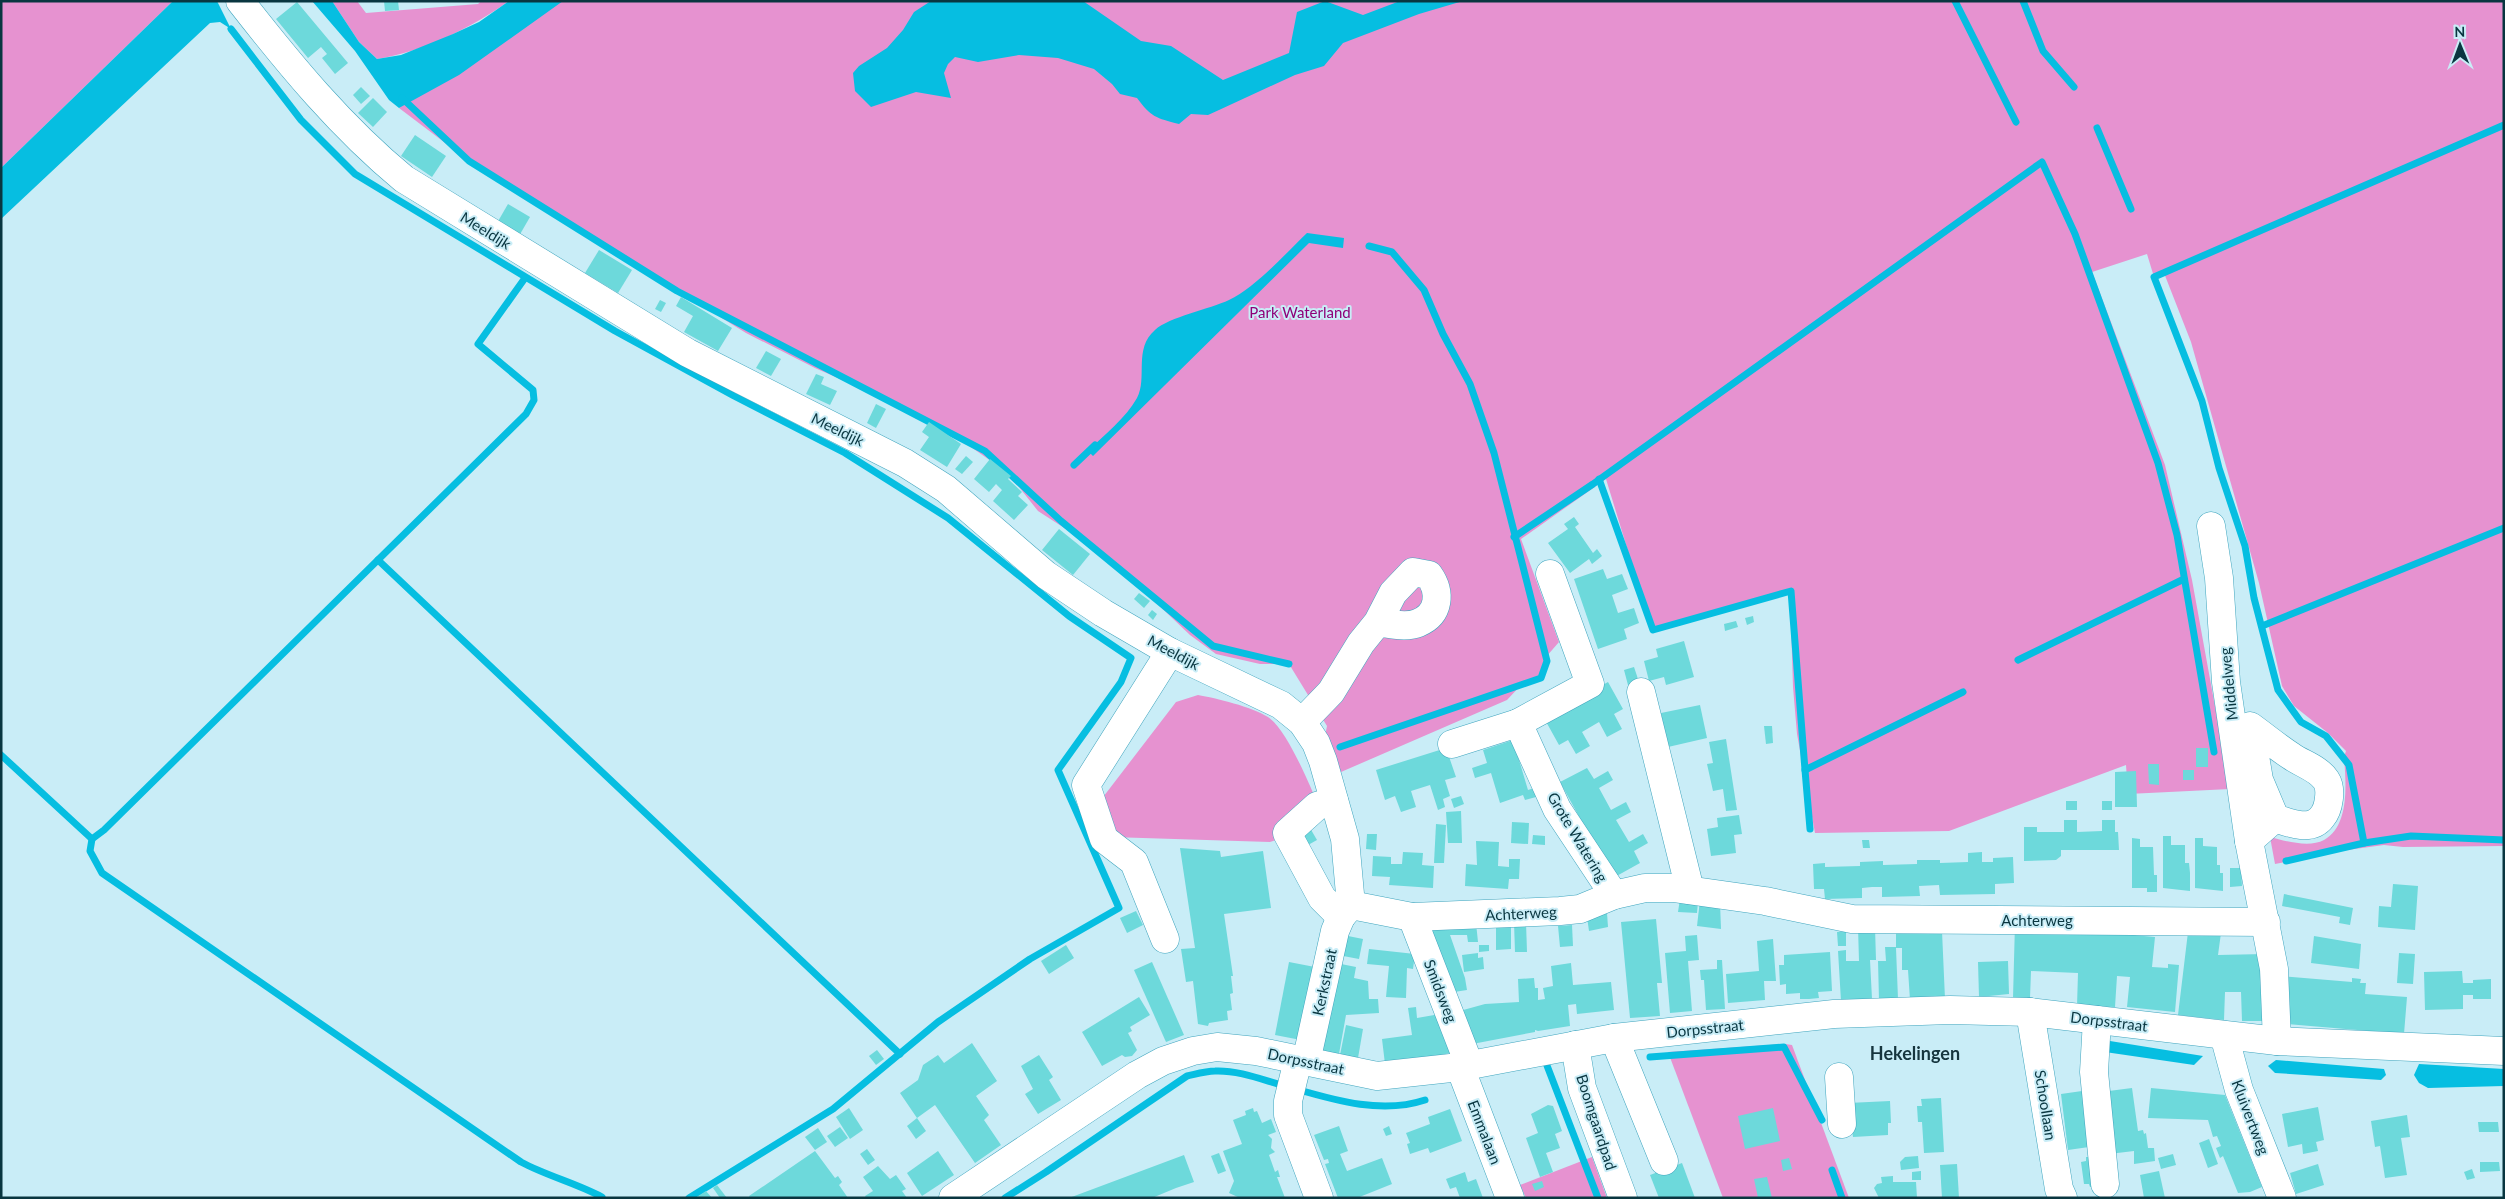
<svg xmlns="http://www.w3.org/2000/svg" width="2505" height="1199" font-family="Lato,sans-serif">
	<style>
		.green { fill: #e692d0 }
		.water { fill: #06bee1 }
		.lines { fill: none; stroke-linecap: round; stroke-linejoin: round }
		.stream { stroke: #06bee1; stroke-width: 7 }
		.building { fill: #6dd9db }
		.minor-casing { stroke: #3fa5be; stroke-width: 29 }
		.minor { stroke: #fff; stroke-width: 28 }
		.labels { text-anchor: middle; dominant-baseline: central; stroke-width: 4; stroke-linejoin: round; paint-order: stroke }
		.street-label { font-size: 15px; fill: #093640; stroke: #c9edf7 }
		.park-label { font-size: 15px; fill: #8f0078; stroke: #c9edf7 }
		.quarter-label { font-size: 18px; font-weight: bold; fill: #16353e; stroke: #c9edf7 }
	</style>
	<rect width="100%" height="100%" fill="#c9edf7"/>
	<g class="green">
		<polygon points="1,1 173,1 1,168"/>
		<path d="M332 1H357L366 13 478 4 481 1H509C471 28 423 52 377 59L359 42Z"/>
		<path d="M537 1H2504V846L2403 847 2384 845 2340 851 2275 864 2270 837C2285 841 2309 848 2324 840 2350 826 2346 782 2344 757L2346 751 2328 733 2294 706 2282 686 2259 583 2191 342 2164 273 2154 277 2147 254 2092 272 2165 465 2192 580 2230 789 2128 794 2126 765 1949 831 1815 833 1797 734 1793 687 1790 591 1656 632 1650 623 1606 479 1521 539 1559 642 1546 657 1547 661 1541 678 1521 685 1507 700 1341 772 1325 736 1327 726 1289 664H1260L1216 654 1190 635 1106 555 1038 511 1019 487 991 461 958 438 888 400 815 368 746 333 469 161 399 108Z"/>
		<path d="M1198 695C1216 698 1252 707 1268 717 1286 729 1306 777 1315 797L1276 840 1270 842 1111 837 1097 805 1176 702Z"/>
		<polygon points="1785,1044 1792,1045 1849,1198 1723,1198 1668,1052"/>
		<polygon points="1592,1157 1607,1198 1526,1198 1520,1185"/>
	</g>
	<g class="water">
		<polygon points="173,1 217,1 231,29 220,22 210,23 1,219 1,168"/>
		<polygon points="312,1 332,1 359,42 377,59 401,55 453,34 479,22 509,1 563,1 459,75 399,108 389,100 355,51"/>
		<path d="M931 1H1083L1141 41 1171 46 1223 80 1289 53 1297 12 1325 1 1363 15 1400 1H1463L1419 14 1343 43 1324 66 1295 75 1219 110 1208 115 1191 114 1179 124C1156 118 1151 117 1137 98L1120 94 1112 84 1094 69 1058 58 1019 55 978 62 955 57 948 64 944 73 951 98 916 92 871 107 855 91 853 73 859 66 887 48 903 30 914 12Z"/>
		<path d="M1307 233 1344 238 1343 248 1309 243 1093 456 1088 451C1104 435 1126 418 1137 398 1148 378 1133 349 1155 330 1169 317 1210 309 1229 300 1256 287 1285 254 1307 233Z"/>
		<polygon points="2110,1041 2203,1056 2194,1065 2105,1052 2101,1043"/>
		<polygon points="2276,1060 2384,1069 2386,1075 2381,1080 2275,1073 2268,1066"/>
		<polygon points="2419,1064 2504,1069 2504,1086 2428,1088 2419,1083 2414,1075"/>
	</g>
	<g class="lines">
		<g class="stream">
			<polyline points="1955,1 2016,122"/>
			<polyline points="2023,1 2043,51 2074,87"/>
			<polyline points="231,29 301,120 355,174 615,331 734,396 845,453 948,518 1069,616 1131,658 1121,682 1058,770 1119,908 1030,959 938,1022 833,1109 689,1198"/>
			<polyline points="402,98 469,161 677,291 985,451 1061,521 1213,646 1289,664"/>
			<polyline points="2097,128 2131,209"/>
			<path d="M525 278 478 344 533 390 534 400 526 414 104 830 92 839 90 851 102 873 521 1162C547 1176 576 1183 602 1197"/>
			<polyline points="1074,465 1095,445"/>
			<polyline points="1599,479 1653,630 1791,591 1805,770 1963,692"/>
			<polyline points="1514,537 1593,484 2042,162 2075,234 2158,463 2177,535 2214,752"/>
			<polyline points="378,560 900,1054"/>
			<polyline points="2262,626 2504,528"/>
			<polyline points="2018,660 2184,579"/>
			<polyline points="1340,747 1541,678 1547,661 1494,453 1470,384 1443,334 1424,290 1392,252 1369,246"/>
			<polyline points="1,755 92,839"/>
			<polyline points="1805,770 1810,829"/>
			<polyline points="2364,843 2349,765 2326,736 2301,722 2278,690 2254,598 2245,546 2219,468 2202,401 2154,277 2504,125"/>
			<polyline points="2286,861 2364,843 2411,836 2504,840"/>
			<polyline points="1650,1057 1784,1047 1822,1120"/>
			<polyline points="1546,1063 1598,1198"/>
			<path d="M1296 1089C1337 1101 1383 1114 1425 1100"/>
			<polyline points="1832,1170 1842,1198"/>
			<path d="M1005 1198 1046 1172 1187 1076C1196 1074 1206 1071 1215 1071 1239 1070 1263 1080 1285 1086"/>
		</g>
	</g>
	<g class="building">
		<polygon points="384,1 398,1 399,10 385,11"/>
		<polygon points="297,2 348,63 335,74 322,58 327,54 321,47 308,58 276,19"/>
		<polygon points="361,87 370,96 361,104 353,95"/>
		<polygon points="373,98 387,112 373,127 358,113"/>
		<polygon points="415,135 446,156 432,177 401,156"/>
		<polygon points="508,204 530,217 519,236 497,223"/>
		<polygon points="599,250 632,270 618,293 585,273"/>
		<polygon points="681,297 732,328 718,351 684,332 693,316 676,306"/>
		<polygon points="660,300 666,303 661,312 655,309"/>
		<polygon points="766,351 781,359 771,376 756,368"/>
		<polygon points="816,374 824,377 821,384 837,391 830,405 806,394"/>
		<polygon points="876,404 886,409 876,428 867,423"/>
		<polygon points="929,422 961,444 947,467 920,450 929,437 922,432"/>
		<polygon points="966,456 973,462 962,474 955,469"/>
		<polygon points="990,459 1011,476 1008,479 1022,492 1018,496 1028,505 1014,520 993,501 1002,490 996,484 989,492 974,479"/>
		<polygon points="1574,517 1579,524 1575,527 1593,553 1597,549 1602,556 1592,564 1589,559 1570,573 1548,543 1568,529 1564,524"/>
		<polygon points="1059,529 1090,554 1073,575 1042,550"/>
		<polygon points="1603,569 1607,579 1622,574 1628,589 1612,595 1618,613 1634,608 1639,623 1624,629 1627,639 1598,649 1574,579"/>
		<polygon points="1139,593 1150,601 1144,608 1134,599"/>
		<polygon points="1152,610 1157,614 1153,620 1148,615"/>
		<polygon points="1753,616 1754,622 1747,625 1745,618"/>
		<polygon points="1736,621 1738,627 1725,631 1724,624"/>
		<polygon points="1684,641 1694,677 1666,685 1664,677 1649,681 1644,661 1658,657 1656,649"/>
		<polygon points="1634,667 1639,682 1628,685 1624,670"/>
		<polygon points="1608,682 1623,709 1614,714 1622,729 1607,737 1599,722 1582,732 1590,746 1576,754 1568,740 1559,745 1544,718"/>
		<polygon points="1700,705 1707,738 1668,747 1661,713"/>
		<polygon points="1764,726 1772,726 1773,743 1766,744"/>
		<polygon points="1726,739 1737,810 1726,811 1723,789 1713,791 1707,764 1713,763 1709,742"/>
		<polygon points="1513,740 1528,790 1534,788 1536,797 1525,800 1523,795 1500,803 1491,773 1475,778 1472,768 1487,763 1483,750"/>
		<polygon points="1446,748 1456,777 1445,780 1450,796 1443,799 1445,807 1438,810 1430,785 1411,791 1416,807 1401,812 1395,796 1385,800 1376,770"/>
		<rect x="2196" y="748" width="12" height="19"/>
		<polygon points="2148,764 2159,764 2159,785 2149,784"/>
		<polygon points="1587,768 1594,779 1608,771 1613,780 1599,788 1611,810 1626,802 1631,812 1616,820 1629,842 1643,834 1648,843 1634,851 1640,863 1613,878 1560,782"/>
		<rect x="2183" y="770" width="11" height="10"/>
		<polygon points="2136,771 2137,807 2115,807 2115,772"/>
		<polygon points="1461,796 1464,804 1454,808 1451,799"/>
		<rect x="2066" y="801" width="11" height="9"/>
		<rect x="2102" y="801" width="10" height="9"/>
		<polygon points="1461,811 1462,843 1448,843 1446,812"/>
		<polygon points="1739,815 1742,834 1734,835 1736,853 1711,856 1707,829 1718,827 1717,818"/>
		<polygon points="2064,820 2077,820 2077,832 2102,831 2102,820 2115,820 2115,832 2118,832 2119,850 2061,850 2061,856 2056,860 2024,861 2024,827 2037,827 2037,832 2064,832"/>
		<polygon points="1512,822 1529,823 1528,844 1511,843"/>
		<polygon points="1436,824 1446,825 1444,863 1434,863"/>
		<polygon points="1310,828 1317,840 1308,845 1301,832"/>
		<polygon points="1367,834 1377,834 1376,850 1366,849"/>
		<polygon points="1533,835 1545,836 1545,845 1532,844"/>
		<polygon points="2163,836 2171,836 2171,845 2185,845 2185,863 2189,863 2190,873 2190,891 2163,888"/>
		<polygon points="2132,838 2140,839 2140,847 2153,847 2154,875 2157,875 2157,892 2147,892 2147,888 2132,888"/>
		<polygon points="2195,838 2203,838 2203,846 2217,847 2217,865 2220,865 2220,873 2223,873 2223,891 2195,888"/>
		<polygon points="1862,840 1869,840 1870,848 1863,848"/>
		<polygon points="1476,841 1499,842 1498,866 1509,867 1509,859 1520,859 1519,879 1509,879 1508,889 1465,886 1466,864 1477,865"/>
		<polygon points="1180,848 1220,851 1221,857 1263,851 1271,908 1224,914 1233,976 1231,976 1233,993 1230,994 1232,1010 1227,1011 1228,1020 1209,1023 1208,1026 1198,1024 1193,981 1186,982 1181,949 1195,948"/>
		<polygon points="1403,852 1423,853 1422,865 1434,866 1433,888 1389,885 1390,877 1372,876 1373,856 1391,857 1391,864 1402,864"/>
		<polygon points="1982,852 1982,862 1993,862 1993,858 2013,857 2014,883 1995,884 1995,894 1940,895 1939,885 1919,886 1920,896 1882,897 1882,887 1872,887 1862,888 1862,898 1825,899 1824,889 1814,889 1813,864 1825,863 1825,867 1860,866 1860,862 1883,861 1883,865 1917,864 1917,860 1940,860 1940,863 1968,862 1968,853"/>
		<polygon points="2230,868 2241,868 2242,886 2230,887"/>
		<polygon points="2393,884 2418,886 2415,930 2378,927 2379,906 2391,907"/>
		<polygon points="2284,894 2353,908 2350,925 2339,923 2340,917 2282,906"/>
		<polygon points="1680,899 1698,902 1697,913 1678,912"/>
		<polygon points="1700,900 1720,903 1721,929 1697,926"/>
		<polygon points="1136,911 1143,925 1127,933 1120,918"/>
		<polygon points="1607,913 1608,927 1589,931 1587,917"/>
		<polygon points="1656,919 1662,983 1657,983 1660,1016 1630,1018 1621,922"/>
		<polygon points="1514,922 1526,922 1527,952 1515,952"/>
		<polygon points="1476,923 1478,942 1468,942 1467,935 1450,935 1465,978 1467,990 1454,992 1430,930"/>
		<polygon points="1511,923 1511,949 1496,950 1496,924"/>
		<polygon points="2015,923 2134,929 2133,935 2155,937 2152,967 2168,968 2168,964 2179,965 2175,1012 2127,1007 2130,977 2117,976 2115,1007 2077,1006 2078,973 2031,971 2030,998 2013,998"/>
		<polygon points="1572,925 1573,946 1560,947 1558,926"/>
		<polygon points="1858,927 1875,927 1876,960 1870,960 1872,999 1841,1001 1838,951 1846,950 1846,961 1859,961"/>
		<polygon points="1896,929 1942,931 1945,999 1910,1000 1908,970 1902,970 1902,948 1896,948 1898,999 1879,1000 1878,961 1886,961 1885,947 1896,947"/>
		<polygon points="1846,931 1846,946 1838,946 1837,932"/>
		<polygon points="2188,932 2221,933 2218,955 2265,954 2272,1021 2242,1021 2241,992 2225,992 2224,1020 2178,1015"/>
		<polygon points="1343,935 1363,939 1359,959 1338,955"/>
		<polygon points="1697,935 1699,960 1688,961 1692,1011 1670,1013 1665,953 1686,951 1685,936"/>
		<polygon points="2314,936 2361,944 2359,969 2311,963"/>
		<polygon points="1773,939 1776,981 1764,981 1765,1000 1728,1003 1726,974 1759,971 1757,941"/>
		<polygon points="1066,945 1074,958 1049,974 1041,961"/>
		<polygon points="1479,945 1489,945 1489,951 1479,952"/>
		<polygon points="1369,949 1415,954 1413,969 1407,968 1406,998 1386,997 1389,966 1367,964"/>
		<polygon points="1830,952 1832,991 1818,992 1819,998 1809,999 1800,999 1800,993 1786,994 1786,984 1780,985 1779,965 1784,965 1784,955"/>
		<polygon points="1478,953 1478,958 1483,957 1484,969 1464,972 1462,955"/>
		<polygon points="2399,953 2415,954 2413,984 2397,983"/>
		<polygon points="1717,960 1722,960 1725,1009 1706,1010 1704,980 1701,980 1700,970 1717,969"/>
		<polygon points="2008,961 2009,994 1979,997 1978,962"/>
		<polygon points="1152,962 1184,1035 1166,1042 1134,970"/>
		<polygon points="1289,962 1320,968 1306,1041 1275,1035"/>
		<polygon points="1336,963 1356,967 1354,978 1368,981 1369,999 1378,999 1379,1013 1346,1015 1339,1054 1319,1050"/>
		<polygon points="1571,963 1573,985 1611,982 1614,1010 1577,1014 1576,1004 1568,1005 1570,1026 1538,1031 1535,1030 1535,1032 1467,1045 1456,1012 1485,1004 1519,1002 1518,979 1534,978 1535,988 1538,988 1538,1000 1545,999 1543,988 1553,986 1551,966"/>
		<polygon points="2462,971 2463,983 2473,983 2473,980 2491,979 2491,999 2473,999 2473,995 2463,995 2463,1009 2425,1010 2424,972"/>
		<polygon points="2281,976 2352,982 2352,978 2361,979 2360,983 2366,983 2365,994 2407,997 2404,1034 2287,1024"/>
		<polygon points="1139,997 1150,1015 1130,1027 1132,1031 1128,1033 1137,1050 1132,1056 1125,1057 1122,1055 1102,1066 1082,1032"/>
		<polygon points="1416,1007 1417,1018 1440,1014 1453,1052 1426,1059 1385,1064 1382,1039 1412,1035 1408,1008"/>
		<polygon points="1346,1025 1363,1029 1358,1058 1340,1055"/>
		<polygon points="972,1043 997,1081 976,1096 989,1115 984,1120 1001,1145 975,1163 935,1105 917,1118 900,1093 918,1080 923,1065 938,1055 944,1063"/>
		<polygon points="877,1050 884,1059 876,1065 869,1056"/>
		<polygon points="1039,1055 1053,1077 1049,1080 1061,1100 1038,1114 1025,1094 1033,1089 1021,1066"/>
		<polygon points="2132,1088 2138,1131 2143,1130 2144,1134 2146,1133 2148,1148 2154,1148 2155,1161 2134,1164 2134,1151 2109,1154 2101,1092"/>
		<polygon points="2151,1088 2225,1095 2262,1187 2250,1192 2238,1193 2223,1156 2220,1158 2216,1148 2221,1146 2217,1136 2213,1137 2208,1120 2148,1118"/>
		<polygon points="2082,1091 2089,1147 2068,1150 2061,1094"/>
		<polygon points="1941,1098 1944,1152 1924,1153 1922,1122 1918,1122 1917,1106 1922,1106 1921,1099"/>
		<polygon points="1890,1101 1891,1123 1888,1123 1888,1135 1853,1137 1848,1103"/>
		<polygon points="1548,1105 1553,1106 1562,1131 1555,1134 1560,1148 1546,1153 1553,1172 1540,1177 1526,1138 1538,1133 1531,1114"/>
		<polygon points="2318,1107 2324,1140 2316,1142 2318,1151 2303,1154 2302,1144 2288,1147 2282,1114"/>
		<polygon points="849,1108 863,1130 850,1139 836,1117"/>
		<polygon points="1253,1108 1254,1112 1257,1111 1262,1123 1271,1119 1276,1132 1268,1135 1272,1139 1271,1148 1275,1152 1269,1155 1275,1172 1278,1170 1280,1177 1277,1177 1285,1198 1240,1198 1229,1193 1234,1181 1223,1151 1242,1144 1233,1120 1246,1115 1245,1111"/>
		<polygon points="1773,1108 1780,1141 1745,1149 1738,1116"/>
		<polygon points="1450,1109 1462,1141 1430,1153 1428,1148 1410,1154 1407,1144 1410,1143 1406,1133 1430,1124 1428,1117"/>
		<polygon points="2407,1115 2410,1137 2401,1138 2407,1175 2385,1178 2380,1146 2375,1147 2371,1121"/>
		<polygon points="917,1118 926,1131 916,1139 907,1126"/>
		<polygon points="2478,1122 2498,1122 2499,1132 2479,1132"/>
		<polygon points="1339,1126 1348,1151 1340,1154 1347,1171 1382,1158 1392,1184 1357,1198 1338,1198 1325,1164 1329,1163 1328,1159 1324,1160 1314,1135"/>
		<polygon points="1389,1126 1392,1134 1386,1136 1383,1129"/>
		<polygon points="840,1127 848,1138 835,1147 827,1136"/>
		<polygon points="818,1128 827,1142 815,1150 805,1137"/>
		<polygon points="2209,1139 2218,1164 2208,1168 2199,1143"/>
		<polygon points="867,1149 875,1160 868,1165 860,1154"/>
		<polygon points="815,1151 835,1178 838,1176 842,1182 839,1185 848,1198 750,1198 749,1196"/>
		<polygon points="938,1151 954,1175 922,1196 907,1173"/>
		<polygon points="1219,1153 1226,1171 1218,1174 1211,1156"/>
		<polygon points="2173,1154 2176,1165 2161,1169 2158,1158"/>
		<polygon points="1184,1155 1194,1182 1176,1188 1152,1198 1069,1198"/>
		<polygon points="1918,1156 1919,1168 1901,1170 1900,1162 1905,1157"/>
		<polygon points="2086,1157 2091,1157 2094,1187 2090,1187 2089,1184 2084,1184 2081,1162 2086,1161"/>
		<polygon points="1789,1158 1792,1169 1783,1171 1781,1160"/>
		<polygon points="2480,1162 2499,1162 2500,1171 2480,1172"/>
		<polygon points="1682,1163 1695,1198 1659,1198 1650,1175"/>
		<polygon points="1957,1164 1959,1198 1942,1198 1940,1165"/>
		<polygon points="2318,1164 2324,1185 2296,1194 2290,1173"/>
		<polygon points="878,1166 890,1179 896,1175 906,1189 902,1191 907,1198 866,1198 865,1196 873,1191 863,1177"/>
		<polygon points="2472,1169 2475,1178 2467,1180 2464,1172"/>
		<polygon points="1921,1171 1921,1180 1912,1180 1912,1172"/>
		<polygon points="2159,1171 2165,1198 2144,1198 2140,1175"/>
		<polygon points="1465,1172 1468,1182 1476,1179 1483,1198 1460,1198 1456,1187 1450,1189 1446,1179"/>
		<polygon points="1893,1176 1893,1182 1916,1182 1917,1198 1879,1198 1874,1188 1877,1184 1882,1183 1881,1177"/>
		<polygon points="1767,1177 1772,1198 1758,1198 1754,1179"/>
		<polygon points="1542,1181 1544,1187 1535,1191 1532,1184"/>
		<polygon points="717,1185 727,1198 720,1198 713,1188"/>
		<polygon points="706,1191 712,1198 695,1198"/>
	</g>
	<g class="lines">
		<defs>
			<g id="minor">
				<path d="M240 1C290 65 341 127 404 179L688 353 905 463 946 489 1046 575 1103 613 1170 652 1281 705 1302 722 1316 743 1323 761 1345 839 1351 905"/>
				<polyline points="2211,526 2219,578 2226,682 2249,841 2274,969 2277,1041"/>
				<polyline points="1550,574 1590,684 1518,723 1557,809 1614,895"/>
				<polyline points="1641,692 1690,890"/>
				<path d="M1302 722 1331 692 1361 643 1378 622 1393 593 1413 572 1429 575C1441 592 1440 614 1418 623 1406 628 1390 624 1378 622"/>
				<polyline points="1452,744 1518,723"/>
				<polyline points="1334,801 1317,806 1287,833 1322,898 1341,917"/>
				<path d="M2249 841 2275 818C2289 823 2311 832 2322 817 2329 809 2332 789 2326 780 2318 768 2302 764 2291 756 2277 747 2264 736 2250 726L2259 780 2275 818"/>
				<polyline points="1351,905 1412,917 1560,911 1580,909 1614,895 1645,888 1673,888 1765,901 1852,919 2266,922"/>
				<polyline points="1412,917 1469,1064"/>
				<polyline points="1165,939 1134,862 1104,839 1086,785 1170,652"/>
				<polyline points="2030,1012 2059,1189 2063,1198"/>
				<polyline points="2097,1020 2094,1072 2105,1184"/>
				<polyline points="2224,1035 2239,1090 2282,1198"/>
				<polyline points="1614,1038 1664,1161"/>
				<polyline points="1575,1045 1582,1088 1623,1198"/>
				<polyline points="1298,1060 1288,1101 1288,1115 1319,1198"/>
				<polyline points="1306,1062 1335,931 1341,917 1351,905"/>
				<polyline points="1460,1067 1510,1198"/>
				<polyline points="1839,1077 1842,1124"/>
				<polyline points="953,1198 1137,1075 1163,1061 1193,1051 1217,1047 1256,1051 1377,1076 1460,1067 1614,1038 1834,1014 1950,1010 2030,1012 2277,1041 2504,1051"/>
			</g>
		</defs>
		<use href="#minor" class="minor-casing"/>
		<use href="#minor" class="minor"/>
	</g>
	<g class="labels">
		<g class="street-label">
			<text transform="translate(486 230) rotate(32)">Meeldijk</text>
			<text transform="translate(838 429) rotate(26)">Meeldijk</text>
			<text transform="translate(1174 652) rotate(28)">Meeldijk</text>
			<text transform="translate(2228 684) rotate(-96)">Middelweg</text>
			<text transform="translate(1578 837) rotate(59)">Grote Watering</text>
			<text transform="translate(1521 913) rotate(-3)">Achterweg</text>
			<text x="2037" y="920">Achterweg</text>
			<text transform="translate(1324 982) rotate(-78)">Kerkstraat</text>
			<text transform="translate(1441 991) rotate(69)">Smidsweg</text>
			<text transform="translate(2109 1021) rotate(7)">Dorpsstraat</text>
			<text transform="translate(1705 1028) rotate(-6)">Dorpsstraat</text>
			<text transform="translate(1306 1061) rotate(12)">Dorpsstraat</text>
			<text transform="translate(2046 1105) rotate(81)">Schoollaan</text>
			<text transform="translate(2251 1117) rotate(69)">Kluivertweg</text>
			<text transform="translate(1597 1122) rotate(72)">Boomgaardpad</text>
			<text transform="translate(1485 1132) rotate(69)">Emmalaan</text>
		</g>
		<g class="park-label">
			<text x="1300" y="312">Park Waterland</text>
		</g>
		<g class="quarter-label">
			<text x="1915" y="1053">Hekelingen</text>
		</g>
	</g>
	<rect width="2505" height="1199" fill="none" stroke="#093640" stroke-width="5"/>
	<g transform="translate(2460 45) rotate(359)" stroke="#c9edf7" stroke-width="4" paint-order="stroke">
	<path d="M0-4L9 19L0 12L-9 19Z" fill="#093640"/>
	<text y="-8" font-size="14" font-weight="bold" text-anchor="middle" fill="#093640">N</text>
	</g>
</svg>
